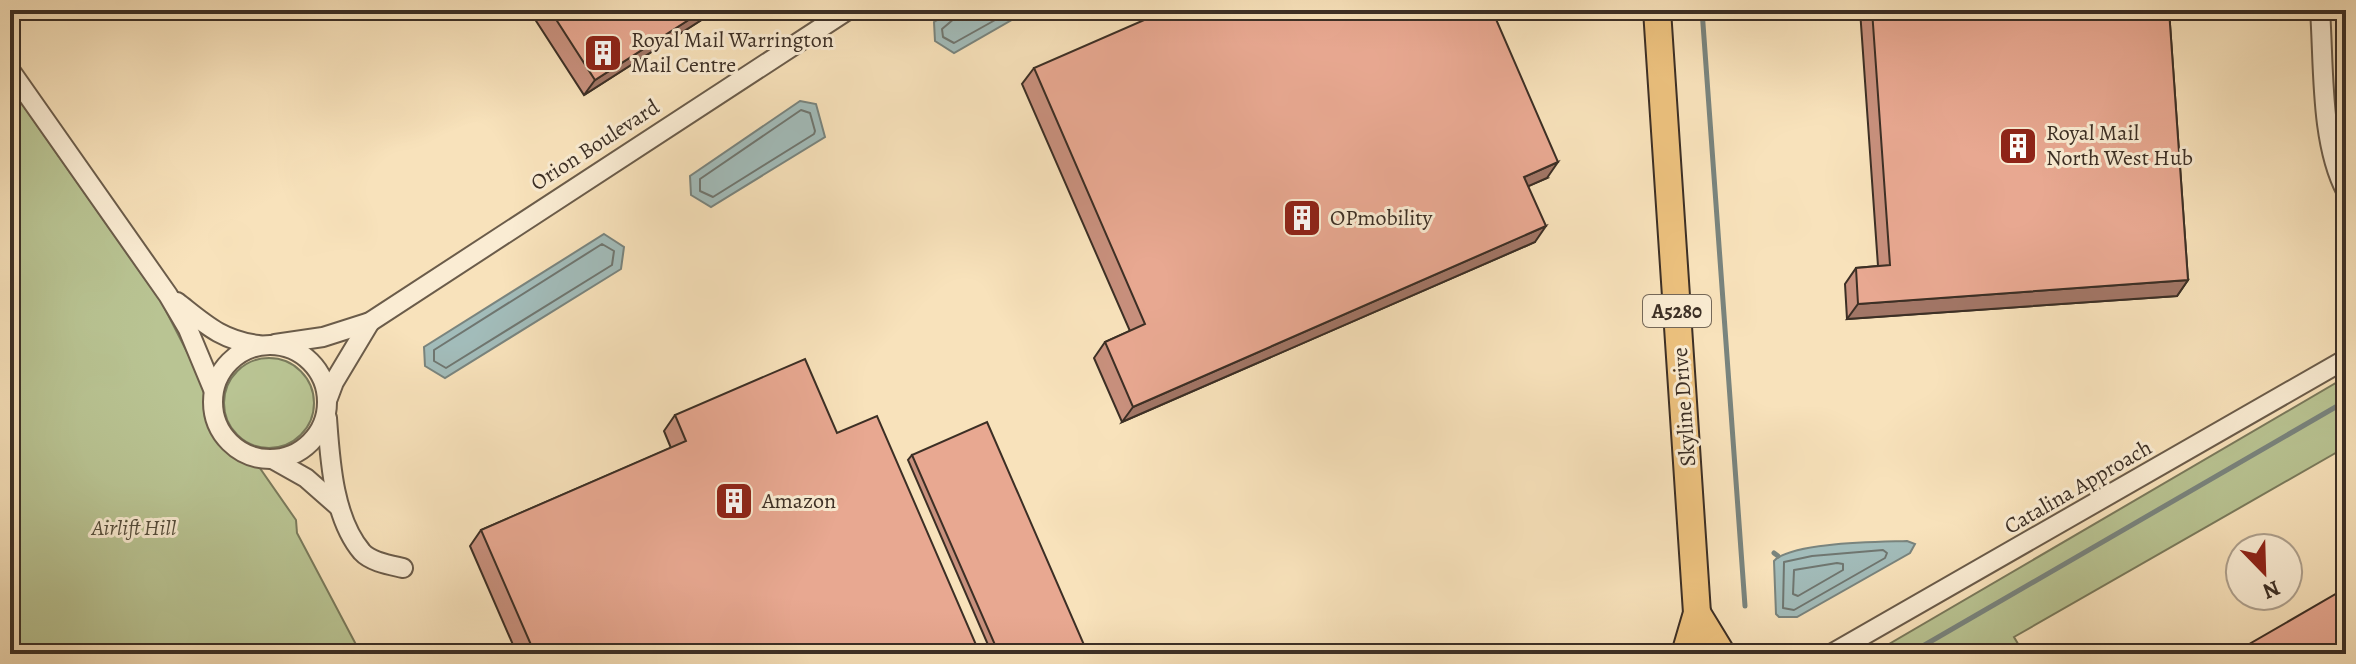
<svg xmlns="http://www.w3.org/2000/svg" width="2356" height="664" font-family="Alegreya,serif">
	<style>
		.green { fill: #b9c493; stroke: #7a7a5c; stroke-width: 2 }
		.water { fill: #a2bcba; stroke: #79847e; stroke-width: 2 }
		.lines { fill: none; stroke-linecap: round; stroke-linejoin: round }
		.shore { stroke: #6f7670; stroke-width: 2 }
		.stream { stroke: #79847e; stroke-width: 5 }
		.minor-casing { stroke: #6b5c4a; stroke-width: 22 }
		.primary-casing { stroke: #3c2f25; stroke-width: 30 }
		.minor { stroke: #faecd3; stroke-width: 18 }
		.primary { stroke: #ecc17e; stroke-width: 26 }
		.wall { fill: #c8907d; stroke: #3c2f25; stroke-width: 2 }
		.shaded-wall { fill: #a27666; stroke: #3c2f25; stroke-width: 2 }
		.building { fill: #e8a891; stroke: #3c2f25; stroke-width: 2 }
		.labels { text-anchor: middle; dominant-baseline: central; stroke-width: 6; stroke-linejoin: round; paint-order: stroke }
		.shield { fill: #faecd3; stroke: #756859; stroke-width: 2 }
		.shield-label { font-size: 20px; font-weight: bold; fill: #3c2f25 }
		.poi-label { font-size: 22px; fill: #3c2f25; stroke: #faecd3; text-anchor: start }
		.street-label { font-size: 22px; fill: #3c2f25; stroke: #faecd3 }
		.park-label { font-size: 22px; font-style: italic; fill: #554d3b; stroke: #faecd3 }
	</style>
	<rect width="100%" height="100%" fill="#f8e2bb"/>
	<filter id="stains"><feTurbulence type="fractalNoise" baseFrequency=".0025" numOctaves="4"/><feColorMatrix values="0 0 0 0 .2 0 0 0 0 .09 0 0 0 0 .02 0 0 0 .5 -.17"/></filter>
	<radialGradient id="worn" r=".72"><stop offset=".6" stop-color="#630" stop-opacity="0"/><stop offset="1" stop-color="#630" stop-opacity=".3"/></radialGradient>
	<g class="green">
		<polygon points="10,87 162,303 207,391 218,426 226,444 257,464 296,520 297,533 361,654 10,654"/>
		<circle cx="269" cy="403" r="45"/>
		<polygon points="2346,377 2346,447 2014,637 2024,654 1872,654"/>
	</g>
	<g class="water">
		<polygon points="955,10 1029,10 954,53 935,41 934,22"/>
		<polygon points="800,101 816,104 825,137 711,207 691,195 690,176"/>
		<polygon points="604,234 624,247 621,269 445,378 425,366 424,347"/>
		<path d="M1907 541 1915 544 1910 553 1797 617H1779L1776 614 1774 561C1791 542 1880 542 1907 541Z"/>
	</g>
	<g class="lines">
		<g class="shore">
			<polyline points="957,10 955,18 942,29 943,37 954,43 1013,10"/>
			<polygon points="801,110 810,113 815,131 814,134 713,197 700,191 700,179"/>
			<polygon points="602,244 614,251 612,265 446,368 434,361 434,350"/>
			<polygon points="1883,550 1887,553 1885,558 1794,610 1783,608 1784,562 1812,556"/>
			<polygon points="1837,563 1843,564 1843,570 1798,596 1793,594 1794,570"/>
		</g>
		<g class="stream">
			<polyline points="1702,10 1745,606"/>
			<polyline points="1774,553 1778,556"/>
			<polyline points="1909,654 2346,401"/>
		</g>
		<defs>
			<g id="minor">
				<path d="M2320 10C2324 65 2320 142 2346 191"/>
				<polyline points="10,70 168,295 188,329 213,389"/>
				<path d="M177 302C205 324 221 340 258 345"/>
				<polyline points="275,344 323,337 370,322 848,10"/>
				<circle cx="270" cy="402" r="57"/>
				<polyline points="328,398 334,382 370,322"/>
				<path d="M327 418C330 459 333 518 362 552 371 562 390 565 403 568"/>
				<polyline points="274,460 306,478 339,507"/>
				<polyline points="1831,654 2346,359"/>
			</g>
			<g id="primary">
				<polyline points="1657,10 1697,613 1685,654"/>
				<polyline points="1697,613 1722,654"/>
			</g>
		</defs>
		<use href="#minor" class="minor-casing"/>
		<use href="#primary" class="primary-casing"/>
		<use href="#minor" class="minor"/>
		<use href="#primary" class="primary"/>
	</g>
	<g class="wall">
		<polygon points="529,10 717,10 584,95"/>
		<polygon points="1860,10 2169,10 2188,280 2177,296 1847,319 1845,284 1856,268 1878,266"/>
		<polygon points="1034,68 1547,178 1528,186 1535,242 1122,422 1094,358 1105,342 1130,331 1022,84"/>
		<polygon points="675,415 837,433 980,654 517,654 470,546 481,530 671,448 664,431"/>
		<polygon points="912,455 1088,654 992,654 908,460"/>
	</g>
	<g class="shaded-wall">
		<polygon points="704,10 717,10 584,95 595,80"/>
		<polygon points="1558,162 1547,178 1513,193 1524,177"/>
		<polygon points="1546,226 1535,242 1122,422 1133,407"/>
		<polygon points="2188,280 2177,296 1847,319 1858,304"/>
	</g>
	<g class="building">
		<polygon points="550,10 704,10 595,80"/>
		<polygon points="1167,10 1492,10 1558,162 1524,177 1546,226 1133,407 1105,342 1145,324 1034,68"/>
		<polygon points="1872,10 2169,10 2188,280 1858,304 1856,268 1890,265"/>
		<polygon points="805,359 837,433 877,416 980,654 535,654 481,530 686,441 675,415"/>
		<polygon points="987,422 1088,654 999,654 912,455"/>
		<polygon points="2346,588 2346,654 2232,654"/>
	</g>
	<defs>
		<symbol id="building-square" viewBox="-11 -11 22 22"><rect x="-9" y="-9" width="18" height="18" rx="4" fill="#8f2418" stroke="#faecd3"/><path d="M-4-6H4V6H1V3H-1V6H-4ZM-2.5-4.3h1.7v1.8h-1.7ZM.8-4.3h1.7v1.8H.8ZM-2.5-1h1.7V.8h-1.7ZM.8-1h1.7V.8H.8Z" fill="#fff"/></symbol>
	</defs>
	<g fill-rule="evenodd">
		<use href="#building-square" x="581" y="31" width="44" height="44"/>
		<use href="#building-square" x="1996" y="124" width="44" height="44"/>
		<use href="#building-square" x="1280" y="196" width="44" height="44"/>
		<use href="#building-square" x="712" y="479" width="44" height="44"/>
	</g>
	<g class="labels">
		<rect class="shield" x="1643" y="295" width="68" height="32" rx="6"/>
		<g class="shield-label">
			<text x="1677" y="311">A5280</text>
		</g>
		<g class="poi-label">
			<text x="631" y="40">Royal Mail Warrington<tspan x="631" dy="25">Mail Centre</tspan></text>
			<text x="2046" y="133">Royal Mail<tspan x="2046" dy="25">North West Hub</tspan></text>
			<text x="1330" y="218">OPmobility</text>
			<text x="762" y="501">Amazon</text>
		</g>
		<g class="street-label">
			<text transform="translate(595 145) rotate(-33)">Orion Boulevard</text>
			<text transform="translate(1684 407) rotate(-94)">Skyline Drive</text>
			<text transform="translate(2078 487) rotate(-30)">Catalina Approach</text>
		</g>
		<g class="park-label">
			<text x="134" y="528">Airlift Hill</text>
		</g>
	</g>
	<rect width="2356" height="664" fill="none" stroke="#f8e2bb" stroke-width="40"/>
	<rect x="12" y="12" width="2332" height="640" fill="none" stroke="#3c2f25" stroke-width="4"/>
	<rect x="20" y="20" width="2316" height="624" fill="none" stroke="#3c2f25" stroke-width="2"/>
	<g transform="translate(2264 572) rotate(157)"><circle r="38" fill="#faecd3" stroke="#aea08d" stroke-width="2"/>
	<path d="M0-6L14 30L0 20L-14 30Z" fill="#8f2418"/>
	<text y="-12" font-size="22" font-weight="bold" text-anchor="middle" fill="#3c2f25">N</text>
	</g>
	<rect width="100%" height="100%" filter="url(#stains)"/>
	<rect width="100%" height="100%" fill="url(#worn)"/>
</svg>
